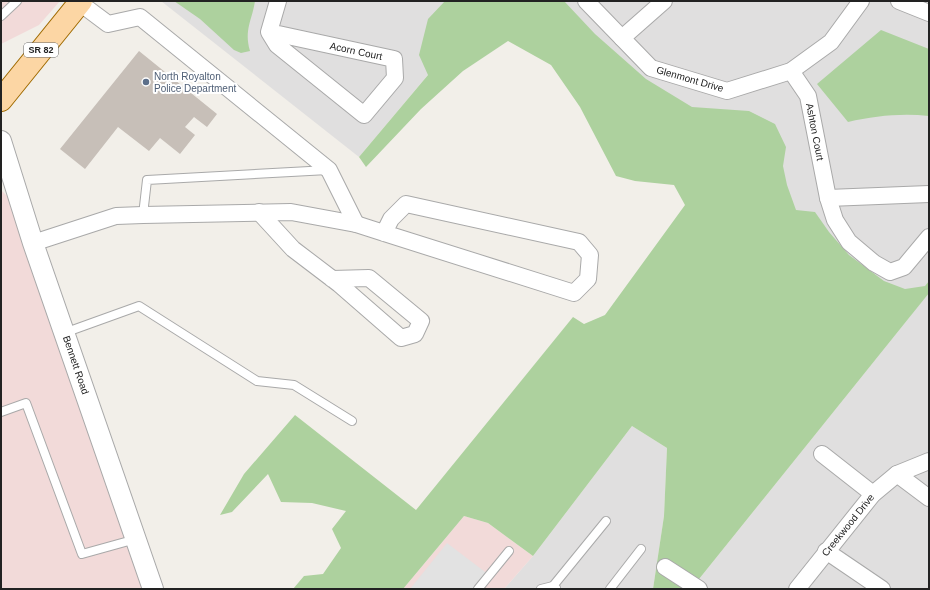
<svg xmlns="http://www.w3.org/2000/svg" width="930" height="590" font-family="Helvetica,sans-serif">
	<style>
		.residential { fill: #e0dfdf }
		.commercial { fill: #f2dad9 }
		.forest { fill: #add19e }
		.parking { fill: #e2e2e2 }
		.building { fill: #c7bfb8 }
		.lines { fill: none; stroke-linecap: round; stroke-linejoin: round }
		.service-casing { stroke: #a9a9a9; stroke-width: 10 }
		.minor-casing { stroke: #a9a9a9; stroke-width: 18 }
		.tertiary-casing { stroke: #a9a9a9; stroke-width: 22 }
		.primary-casing { stroke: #a06b00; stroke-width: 24 }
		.service { stroke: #fff; stroke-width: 8 }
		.minor { stroke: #fff; stroke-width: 16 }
		.tertiary { stroke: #fff; stroke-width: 20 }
		.primary { stroke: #fcd6a4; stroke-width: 22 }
		.service-dot { fill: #5c6f8a; stroke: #fff; stroke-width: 1.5 }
		.labels { text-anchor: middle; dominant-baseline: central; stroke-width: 4; stroke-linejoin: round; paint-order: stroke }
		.shield { fill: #fff; stroke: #646464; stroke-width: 1 }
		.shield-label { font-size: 9px; font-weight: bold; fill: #222 }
		.street-label { font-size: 10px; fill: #222; stroke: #fff }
		.service-label { font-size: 10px; fill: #4e5e75; stroke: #fff; text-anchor: start }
	</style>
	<rect width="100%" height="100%" fill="#f2efe9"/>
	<g class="residential">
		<polygon points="161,1 490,1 359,157"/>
		<polygon points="506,1 929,1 929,589 691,589 912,314"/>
		<polygon points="632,426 667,448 664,516 653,589 504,589 533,556"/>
	</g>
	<g class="commercial">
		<polygon points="1,1 60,1 39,25 1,44"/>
		<polygon points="1,190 15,204 145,589 1,589"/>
		<polygon points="464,516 488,523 533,556 504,589 403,589"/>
	</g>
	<g class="forest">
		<path d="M174 1H255C252 21 244 29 250 51L241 53 234 50 200 19Z"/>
		<polygon points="445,1 564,1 595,34 646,79 692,107 749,111 775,124 786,147 783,166 787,185 796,210 815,212 829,232 849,255 884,281 905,289 925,286 929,281 929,293 691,589 653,589 664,516 667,448 632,426 533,556 488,523 464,516 403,589 293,589 304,576 323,574 341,548 332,529 346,511 312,503 281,502 268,474 232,512 220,515 244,474 295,415 416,510 573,317 584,324 605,315 685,205 674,185 635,181 616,176 580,107 551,65 508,41 463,71 421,109 366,167 359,157 428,75 419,55 428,19"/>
		<path d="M881 30 929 49V116C901 113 875 116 848 122L817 84Z"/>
	</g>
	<polygon class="parking" points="447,543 493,578 484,589 410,589"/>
	<polygon class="building" points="139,51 217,114 207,127 194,117 185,127 195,135 180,154 160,138 149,151 118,127 85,169 60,149"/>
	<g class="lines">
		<defs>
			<g id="service">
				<polyline points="1,16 17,1"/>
				<polyline points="143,215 147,180 328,170"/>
				<polyline points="64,333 139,306 257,381 294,385 352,421"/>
				<polyline points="1,412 26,403 82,554 136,539"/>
				<polyline points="553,586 606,521"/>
				<polyline points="478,589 509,551"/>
				<polyline points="541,589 553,586 556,588"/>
				<polyline points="610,589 641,549"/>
			</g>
			<g id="minor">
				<polyline points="586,1 651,68 727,91 791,71 831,42 861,1"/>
				<polyline points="899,1 929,13"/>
				<polyline points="80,3 108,24 140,17 329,170 356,224"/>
				<polyline points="269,32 394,59 395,78 364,115 277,45 269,32 278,1"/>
				<polyline points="622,38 664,1"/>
				<polyline points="791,71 808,96 828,198 835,220 849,242 874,263 890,272 904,267 929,237"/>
				<polyline points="828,198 929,194"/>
				<polyline points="259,212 293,249 339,284 401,338 415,334 421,321 369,278 332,279"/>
				<polyline points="33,243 116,216 143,215 291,212 356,224 384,233 574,293 588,279 590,255 579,242 406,204 391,219 384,233"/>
				<polyline points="822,454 873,494"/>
				<polyline points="897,474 929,498"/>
				<polyline points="826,551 882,589"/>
				<polyline points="665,567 699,589"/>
				<polyline points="797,589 873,494 897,474 929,461"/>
			</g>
			<polyline id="tertiary" points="1,141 33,243 153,589"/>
			<polyline id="primary" points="1,100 81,1"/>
		</defs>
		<use href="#service" class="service-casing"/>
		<use href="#minor" class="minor-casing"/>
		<use href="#tertiary" class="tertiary-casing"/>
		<use href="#primary" class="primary-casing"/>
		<use href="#service" class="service"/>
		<use href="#minor" class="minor"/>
		<use href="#tertiary" class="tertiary"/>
		<use href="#primary" class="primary"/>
	</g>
	<circle class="service-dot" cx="146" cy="82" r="4"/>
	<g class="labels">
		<rect class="shield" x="24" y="43" width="34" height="14" rx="3"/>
		<g class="shield-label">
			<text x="41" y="50">SR 82</text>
		</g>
		<g class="street-label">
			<text transform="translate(356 51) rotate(12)">Acorn Court</text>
			<text transform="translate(690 79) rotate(16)">Glenmont Drive</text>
			<text transform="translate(815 132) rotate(79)">Ashton Court</text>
			<text transform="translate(76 365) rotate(71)">Bennett Road</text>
			<text transform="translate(848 525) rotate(-51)">Creekwood Drive</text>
		</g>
		<g class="service-label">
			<text x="154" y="76">North Royalton<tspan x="154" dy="12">Police Department</tspan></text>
		</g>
	</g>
	<rect width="930" height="590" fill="none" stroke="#222222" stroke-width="4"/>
</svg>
